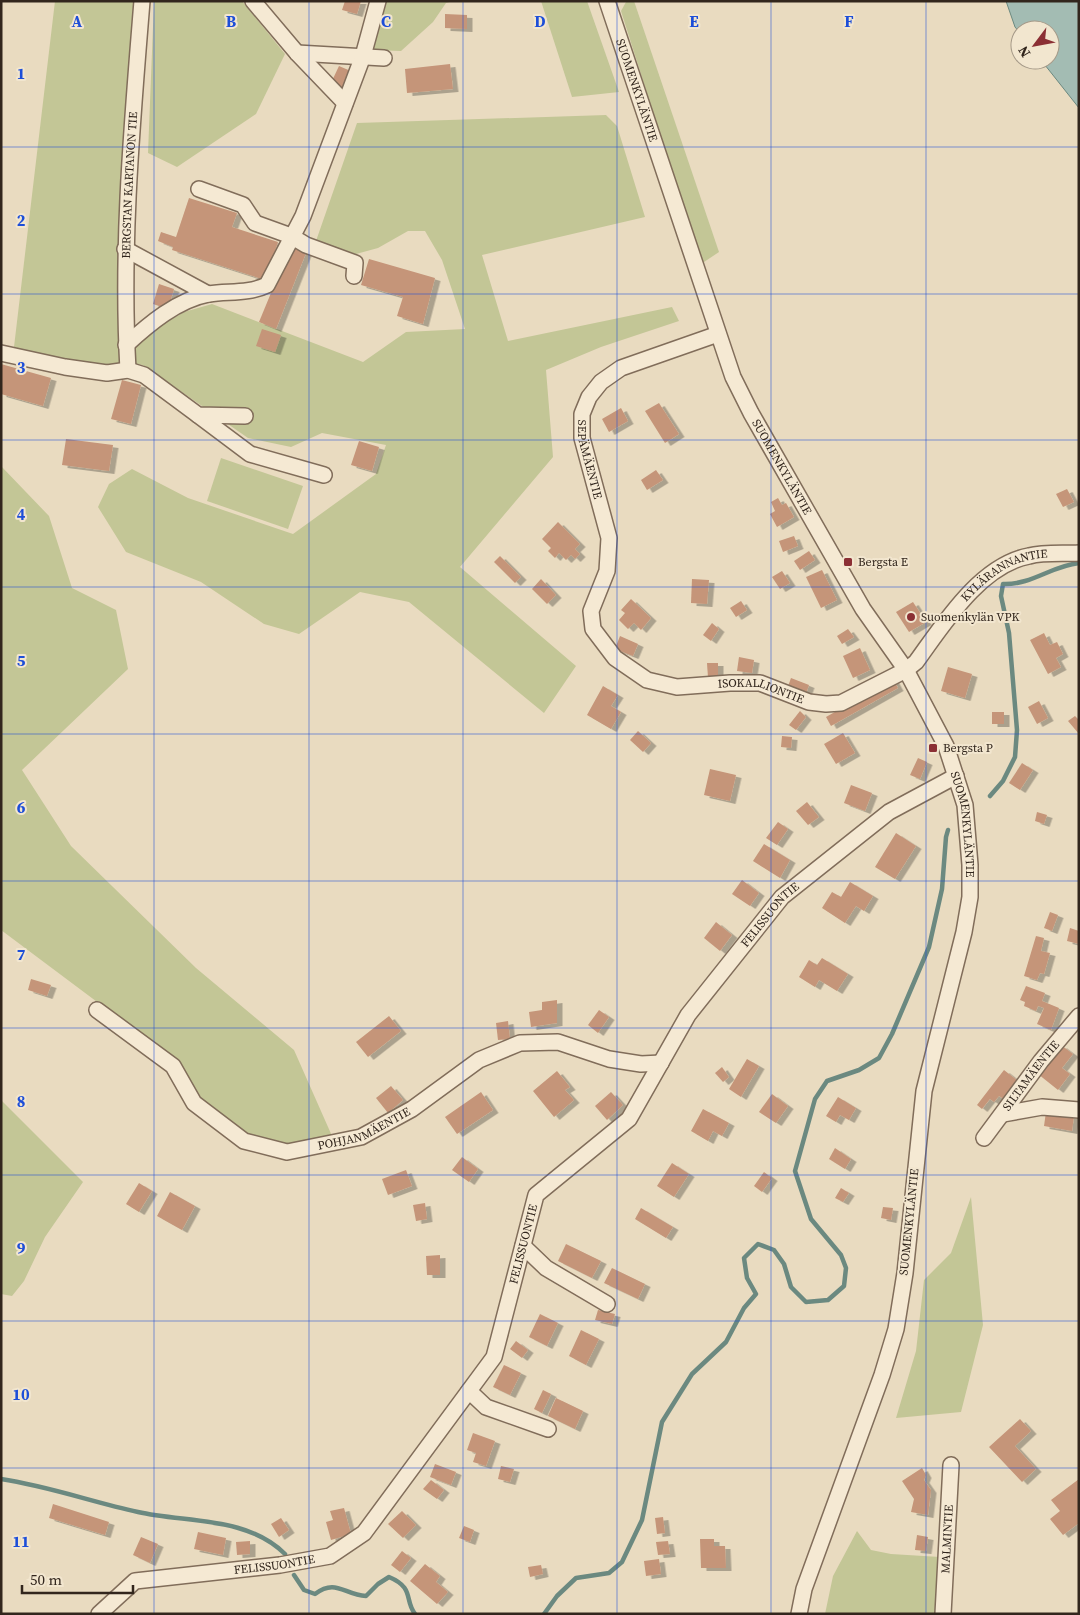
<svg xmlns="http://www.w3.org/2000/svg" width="1080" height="1615" font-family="'Source Serif 4',serif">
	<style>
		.green { fill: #c3c696 }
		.water { fill: #a3bcb3; stroke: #6b8980 }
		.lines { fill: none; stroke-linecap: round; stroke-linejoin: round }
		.stream { stroke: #6b8980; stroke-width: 4.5 }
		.building { fill: #c59579; filter: url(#shadow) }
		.minor-casing { stroke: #816d5a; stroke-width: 18 }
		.minor { stroke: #f5e9d3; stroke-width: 15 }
		.grid { fill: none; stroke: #1d4ed8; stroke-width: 1; stroke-opacity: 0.55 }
		.poi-dot { fill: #8b2f34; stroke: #f2e6cf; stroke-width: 2 }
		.labels { text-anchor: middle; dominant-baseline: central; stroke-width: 4; stroke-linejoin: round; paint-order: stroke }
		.street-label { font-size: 12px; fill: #32261d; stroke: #f2e6cf }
		.poi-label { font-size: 12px; fill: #32261d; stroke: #f2e6cf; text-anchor: start }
		.grid-label { font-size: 16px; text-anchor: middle; font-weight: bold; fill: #1d4ed8; stroke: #f2e6cf; stroke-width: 4; stroke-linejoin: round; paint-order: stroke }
	</style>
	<defs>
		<filter id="shadow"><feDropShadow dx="5.5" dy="3" stdDeviation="0" flood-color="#0004"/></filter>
	</defs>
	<rect width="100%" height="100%" fill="#e9dbc0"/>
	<g class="green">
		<path d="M55 1H135L123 359 120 365C94 373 40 354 14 347Z"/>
		<polygon points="154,1 242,1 285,54 256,114 177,167 148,153"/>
		<polygon points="384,1 454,1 446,3 433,22 401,51 371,50"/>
		<polygon points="541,1 587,1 619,92 572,97"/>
		<polygon points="634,1 719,252 701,264 621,11 626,2"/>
		<polygon points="606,115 617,126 645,217 482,255 508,341 672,307 679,321 601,347 546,370 553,457 460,567 576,666 544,713 409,602 360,592 299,634 264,624 201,582 126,552 98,507 109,484 132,469 188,498 293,534 376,474 386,445 322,433 291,447 248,438 143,365 136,364 134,347 154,329 184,312 212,304 363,362 406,332 465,329 442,260 425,231 408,231 378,248 356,254 316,241 357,123"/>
		<polygon points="221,458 303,486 288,529 207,501"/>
		<polygon points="1,466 49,516 72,588 116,610 128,669 22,770 71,846 196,968 294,1050 332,1136 287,1144 247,1133 201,1101 180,1064 1,930"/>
		<polygon points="1,1100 83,1182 45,1237 24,1281 12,1296 1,1294"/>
		<polygon points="971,1197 983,1325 961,1412 896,1418 916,1351 924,1280 951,1253"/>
		<polygon points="857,1531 871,1550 891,1554 940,1557 938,1614 825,1614 833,1576"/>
	</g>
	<polygon class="water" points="1006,1 1079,1 1079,108 1041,60 1050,60 1050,30 1020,30 1020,33 1015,27"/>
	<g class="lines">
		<g class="stream">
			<path d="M990 796 1003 781 1015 757 1017 730 1009 633 1001 596 1003 584C1032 585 1051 566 1079 563"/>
			<path d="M1 1479C48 1486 92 1502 138 1512 186 1523 247 1516 285 1554"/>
			<path d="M294 1575 304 1590 315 1594C336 1578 344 1595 366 1596L378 1584 389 1577C415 1588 404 1600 415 1614"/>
			<polyline points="544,1614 557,1596 576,1578 609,1573 622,1562 642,1520 662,1422 692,1374 726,1342 744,1308 756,1294 747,1278 744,1258 758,1244 774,1250 784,1264 791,1287 806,1302 828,1300 844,1286 846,1268 841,1255 811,1219 795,1171 815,1099 827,1081 859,1070 879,1058 892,1034 929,947 942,889 946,837 948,830"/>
		</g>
	</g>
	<g class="building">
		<polygon points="345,1 361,1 357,14 342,10"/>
		<polygon points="445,14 467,15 467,29 445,28"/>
		<polygon points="450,64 453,89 407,93 405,69"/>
		<polygon points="339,66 353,72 346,90 331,83"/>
		<polygon points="189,198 237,213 232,227 278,242 265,280 172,250 173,247 158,241 161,232 176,237"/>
		<polygon points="290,247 306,253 276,329 259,322"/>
		<polygon points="369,259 435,278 423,324 397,316 403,297 361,285"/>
		<polygon points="159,284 174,289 168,309 153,304"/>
		<polygon points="262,329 281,335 275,352 256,346"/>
		<polygon points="1,364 51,378 43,406 1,394"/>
		<polygon points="122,380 141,385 131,424 111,419"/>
		<polygon points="659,403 679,434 665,443 645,411"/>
		<polygon points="621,408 628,421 609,432 602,419"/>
		<polygon points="66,439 113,445 109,471 62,465"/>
		<polygon points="359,441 379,447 372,471 351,465"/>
		<polygon points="656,470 663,480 647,490 641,480"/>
		<polygon points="1067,489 1074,502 1063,507 1056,494"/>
		<polygon points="778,498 782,505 786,503 794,517 777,527 770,514 775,511 771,502"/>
		<polygon points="558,522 580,544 575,549 580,554 575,559 571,555 566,560 559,553 555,558 548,551 551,548 542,539"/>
		<polygon points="794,536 798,546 783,552 779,541"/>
		<polygon points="809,551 815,560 800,570 794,561"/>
		<polygon points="500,556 521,577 515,583 494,562"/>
		<polygon points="822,570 837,600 821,608 806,577"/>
		<polygon points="782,571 790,583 780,589 772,577"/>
		<polygon points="541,579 556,595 547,604 532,589"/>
		<polygon points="692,579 709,580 707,604 691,603"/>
		<polygon points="631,599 651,618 641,630 634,623 628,629 619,620 625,613 621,610"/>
		<polygon points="741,601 747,610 736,617 730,608"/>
		<polygon points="913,602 926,622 909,632 896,612"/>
		<polygon points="712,623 719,629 711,641 703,635"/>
		<polygon points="848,629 854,637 842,644 837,636"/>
		<polygon points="1044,633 1050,645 1057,642 1063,654 1056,658 1061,667 1048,674 1030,640"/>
		<polygon points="620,636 638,644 633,656 615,649"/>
		<polygon points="860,648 870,670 853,678 843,656"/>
		<polygon points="739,657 754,660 752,673 737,671"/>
		<polygon points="707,663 718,663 718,677 708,678"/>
		<polygon points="948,667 972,674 965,698 941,691"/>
		<polygon points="791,678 809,685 805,696 787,689"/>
		<polygon points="893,679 898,688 831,726 826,717"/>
		<polygon points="603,686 618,695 611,706 621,712 611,729 587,715"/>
		<polygon points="1039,701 1048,718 1037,724 1028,707"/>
		<polygon points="800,711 806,717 796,730 789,725"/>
		<rect x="992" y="712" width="12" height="12"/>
		<polygon points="1075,716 1079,720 1079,734 1068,721"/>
		<polygon points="638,731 651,743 643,752 630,740"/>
		<polygon points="843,733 855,753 836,764 824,744"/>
		<polygon points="782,736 792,737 791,748 781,747"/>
		<polygon points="918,758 927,762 920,779 910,775"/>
		<polygon points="1022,763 1033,770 1020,790 1009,783"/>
		<polygon points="710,769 736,775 730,801 704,795"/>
		<polygon points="851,785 872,793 865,811 844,803"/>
		<polygon points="807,802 819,817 808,825 796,811"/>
		<polygon points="1037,812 1047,815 1044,824 1035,821"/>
		<polygon points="778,822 788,829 777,845 766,838"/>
		<polygon points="896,833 916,846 895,879 875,867"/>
		<polygon points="764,844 790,860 780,878 753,861"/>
		<polygon points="742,880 759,893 750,906 732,894"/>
		<polygon points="850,882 873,896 864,911 856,906 845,923 822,908 832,892 841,897"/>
		<polygon points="1050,912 1058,915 1052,931 1044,928"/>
		<polygon points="716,922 732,935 720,951 704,938"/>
		<polygon points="1070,928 1079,931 1079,944 1067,941"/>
		<polygon points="1036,936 1044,938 1041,951 1050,953 1044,974 1040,973 1037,980 1024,976"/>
		<polygon points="822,958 848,974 837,991 819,980 815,987 799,977 809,960 817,965"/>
		<polygon points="31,979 51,985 47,996 28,990"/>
		<polygon points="1026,986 1045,993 1042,1001 1059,1008 1051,1030 1037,1024 1044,1008 1038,1006 1036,1011 1024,1006 1025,1002 1020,1000"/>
		<polygon points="557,1000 557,1023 531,1027 529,1012 542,1010 542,1002"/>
		<polygon points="599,1010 609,1017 598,1033 588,1025"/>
		<polygon points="389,1016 401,1031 368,1057 356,1042"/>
		<polygon points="508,1021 510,1039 498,1040 496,1023"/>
		<polygon points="1061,1045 1073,1054 1062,1068 1070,1074 1058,1090 1038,1074"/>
		<polygon points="747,1059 759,1066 741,1097 729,1089"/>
		<polygon points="722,1067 729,1077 723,1082 715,1073"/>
		<polygon points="1004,1070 1018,1081 1004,1099 999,1096 994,1102 990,1099 982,1109 977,1105"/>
		<polygon points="557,1071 570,1087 565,1090 574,1100 554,1117 533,1091"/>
		<polygon points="391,1086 403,1100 388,1113 376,1098"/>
		<polygon points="481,1092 493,1110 457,1134 445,1117"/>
		<polygon points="611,1092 623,1105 607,1120 595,1106"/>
		<polygon points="772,1094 788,1106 776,1123 759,1112"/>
		<polygon points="838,1097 856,1108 849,1120 840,1115 836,1122 826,1116"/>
		<polygon points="703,1109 729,1123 722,1136 713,1131 708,1141 691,1131"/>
		<polygon points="1046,1112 1074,1116 1072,1131 1044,1126"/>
		<polygon points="835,1148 851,1159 845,1169 829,1159"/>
		<polygon points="462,1157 478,1169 469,1182 452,1170"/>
		<polygon points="672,1163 689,1174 674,1197 657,1186"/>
		<polygon points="406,1170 412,1186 388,1195 382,1179"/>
		<polygon points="764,1172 772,1178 762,1192 754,1186"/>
		<polygon points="139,1183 152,1191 139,1212 126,1204"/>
		<polygon points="841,1188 849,1193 843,1202 835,1198"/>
		<polygon points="170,1192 195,1206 182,1230 157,1216"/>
		<polygon points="425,1203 427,1219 416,1221 413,1205"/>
		<polygon points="883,1207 893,1208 891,1220 881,1218"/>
		<polygon points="641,1208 673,1227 666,1238 635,1219"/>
		<polygon points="566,1244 601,1261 592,1278 558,1261"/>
		<polygon points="440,1255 440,1275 427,1275 426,1256"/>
		<polygon points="612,1268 645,1284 638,1299 604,1283"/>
		<polygon points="598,1310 615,1314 612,1324 595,1320"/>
		<polygon points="540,1314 558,1323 547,1346 529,1337"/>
		<polygon points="581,1330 599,1339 586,1365 569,1356"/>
		<polygon points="516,1341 528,1350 522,1358 510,1349"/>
		<polygon points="504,1365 521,1373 510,1395 493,1387"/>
		<polygon points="543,1390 551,1394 542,1413 534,1409"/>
		<polygon points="556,1398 583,1411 575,1429 548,1416"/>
		<polygon points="1020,1419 1031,1431 1015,1446 1036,1469 1022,1482 989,1447"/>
		<polygon points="473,1433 495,1441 486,1466 473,1462 476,1453 467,1450"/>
		<polygon points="435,1464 456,1472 451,1485 430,1477"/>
		<polygon points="501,1466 514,1469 510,1482 498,1479"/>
		<polygon points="922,1468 926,1475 924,1480 931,1490 928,1515 911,1512 914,1499 902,1481"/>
		<polygon points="1079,1479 1079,1523 1063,1535 1050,1519 1060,1511 1051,1500"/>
		<polygon points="431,1480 444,1490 437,1499 423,1489"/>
		<polygon points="53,1504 109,1522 105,1535 49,1518"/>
		<polygon points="344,1508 351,1534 331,1540 326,1522 333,1520 330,1511"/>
		<polygon points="402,1511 416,1525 403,1538 388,1524"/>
		<polygon points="663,1517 665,1533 657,1534 655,1518"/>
		<polygon points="281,1518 289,1530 279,1537 271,1524"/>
		<polygon points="464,1526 474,1530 470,1542 459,1538"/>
		<polygon points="198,1532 226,1538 223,1555 194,1549"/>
		<polygon points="917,1535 928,1537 926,1551 915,1550"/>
		<polygon points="141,1537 158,1544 150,1563 133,1555"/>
		<polygon points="700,1539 714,1539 714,1546 725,1546 726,1568 701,1568"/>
		<polygon points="250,1541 250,1554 237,1555 236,1542"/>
		<polygon points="668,1541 670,1554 658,1555 656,1542"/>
		<polygon points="402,1551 411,1558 400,1572 391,1565"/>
		<polygon points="659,1559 661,1574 646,1576 644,1561"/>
		<polygon points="425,1564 440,1576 436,1582 448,1592 437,1604 410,1581"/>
		<polygon points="541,1565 543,1574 530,1577 528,1567"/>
	</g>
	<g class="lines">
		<defs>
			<g id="minor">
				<polyline points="253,1 297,53 345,103"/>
				<path id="s1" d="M607 1 733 377 751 413 863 609 906 670 946 746 965 805 970 865V897L964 932 924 1091 905 1273 896 1329 882 1375 804 1589 799 1614"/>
				<polyline points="297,53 384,58"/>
				<polyline points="199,189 243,205 255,223 291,236 306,245 355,263 354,276"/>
				<polyline points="125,249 208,294"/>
				<path id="s2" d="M718 334 621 368 601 382 589 397 582 414V438L609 538 607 571 591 611 593 629 615 658 647 680 677 687 730 683H760L809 702 826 704 841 703 906 670 916 662C943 625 980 565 1029 556 1044 552 1063 554 1079 553"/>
				<path d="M126 345C149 324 177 300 209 294 229 291 248 294 267 285L303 216 363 56 378 1"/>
				<polyline points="1,353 65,367 107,373 128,370 144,375 198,415 245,416"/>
				<path id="s3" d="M128 370C121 246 132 124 142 1"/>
				<polyline points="198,415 250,454 324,475"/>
				<path id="s4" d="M97 1010 173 1066 194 1103 244 1141 287 1152 361 1137 412 1109 479 1060 520 1043 558 1042 609 1059 641 1064 661 1063"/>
				<polyline points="1003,1114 1042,1107 1079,1110"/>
				<path id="s5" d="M984 1138 1041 1061 1079 1016"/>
				<polyline points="523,1246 546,1268 607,1304"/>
				<polyline points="469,1391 486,1407 548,1429"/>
				<path id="s6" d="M99 1614 135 1581 280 1565 330 1556 364 1533 494 1357 536 1195 629 1119 688 1015 782 897 889 812 956 776"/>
				<path id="s7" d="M943 1614 951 1465"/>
			</g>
		</defs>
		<use href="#minor" class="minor-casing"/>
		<use href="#minor" class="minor"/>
	</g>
	<path class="grid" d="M154 1V1614M309 1V1614M463 1V1614M617 1V1614M771 1V1614M926 1V1614M1 147H1079M1 294H1079M1 440H1079M1 587H1079M1 734H1079M1 881H1079M1 1028H1079M1 1175H1079M1 1321H1079M1 1468H1079"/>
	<g class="poi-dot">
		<rect x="843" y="557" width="10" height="10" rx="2.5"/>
		<circle cx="911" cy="617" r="5"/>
		<rect x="928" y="743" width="10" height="10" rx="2.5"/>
	</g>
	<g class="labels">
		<g class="street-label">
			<text stroke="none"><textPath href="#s1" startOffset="94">SUOMENKYLÄNTIE</textPath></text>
			<text stroke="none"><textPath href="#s3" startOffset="185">BERGSTAN KARTANON TIE</textPath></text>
			<text stroke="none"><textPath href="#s2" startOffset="211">SEPÄMÄENTIE</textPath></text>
			<text stroke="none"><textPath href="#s1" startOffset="499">SUOMENKYLÄNTIE</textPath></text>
			<text stroke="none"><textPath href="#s2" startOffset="874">KYLÄRANNANTIE</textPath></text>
			<text stroke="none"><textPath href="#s2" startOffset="578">ISOKALLIONTIE</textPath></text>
			<text stroke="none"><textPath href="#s1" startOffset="904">SUOMENKYLÄNTIE</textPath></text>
			<text stroke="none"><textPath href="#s6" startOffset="1042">FELISSUONTIE</textPath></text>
			<text stroke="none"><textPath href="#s5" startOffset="78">SILTAMÄENTIE</textPath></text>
			<text stroke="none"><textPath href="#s4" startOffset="325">POHJANMÄENTIE</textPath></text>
			<text transform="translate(909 1222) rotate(-84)">SUOMENKYLÄNTIE</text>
			<text stroke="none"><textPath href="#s6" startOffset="622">FELISSUONTIE</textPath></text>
			<text stroke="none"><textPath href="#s7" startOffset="75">MALMINTIE</textPath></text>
			<text stroke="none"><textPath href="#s6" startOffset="189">FELISSUONTIE</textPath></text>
		</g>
		<g class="poi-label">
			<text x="858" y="562">Bergsta E</text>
			<text x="921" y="617">Suomenkylän VPK</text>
			<text x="943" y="748">Bergsta P</text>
		</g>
	</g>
	<g class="grid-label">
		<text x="77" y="27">A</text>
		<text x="231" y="27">B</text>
		<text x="386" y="27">C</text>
		<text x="540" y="27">D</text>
		<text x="694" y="27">E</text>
		<text x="849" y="27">F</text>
		<text x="21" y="79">1</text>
		<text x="21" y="226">2</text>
		<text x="21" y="373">3</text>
		<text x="21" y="520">4</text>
		<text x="21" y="666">5</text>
		<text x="21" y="813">6</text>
		<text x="21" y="960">7</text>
		<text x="21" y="1107">8</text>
		<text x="21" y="1254">9</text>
		<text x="21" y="1400">10</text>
		<text x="21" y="1547">11</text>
	</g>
	<rect width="1080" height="1615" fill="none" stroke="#32261d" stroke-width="5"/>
	<g transform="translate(1035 45) rotate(238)"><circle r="24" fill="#f2e6cf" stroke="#a59988"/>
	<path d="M0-4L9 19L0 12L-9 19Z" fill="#8b2f34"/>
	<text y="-8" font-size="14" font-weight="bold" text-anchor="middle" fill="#32261d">N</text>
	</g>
	<path d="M22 1585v8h111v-8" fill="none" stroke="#32261d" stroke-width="2.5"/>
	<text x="30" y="1585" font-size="15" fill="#32261d" stroke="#f2e6cf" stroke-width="4" paint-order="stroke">50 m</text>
</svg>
